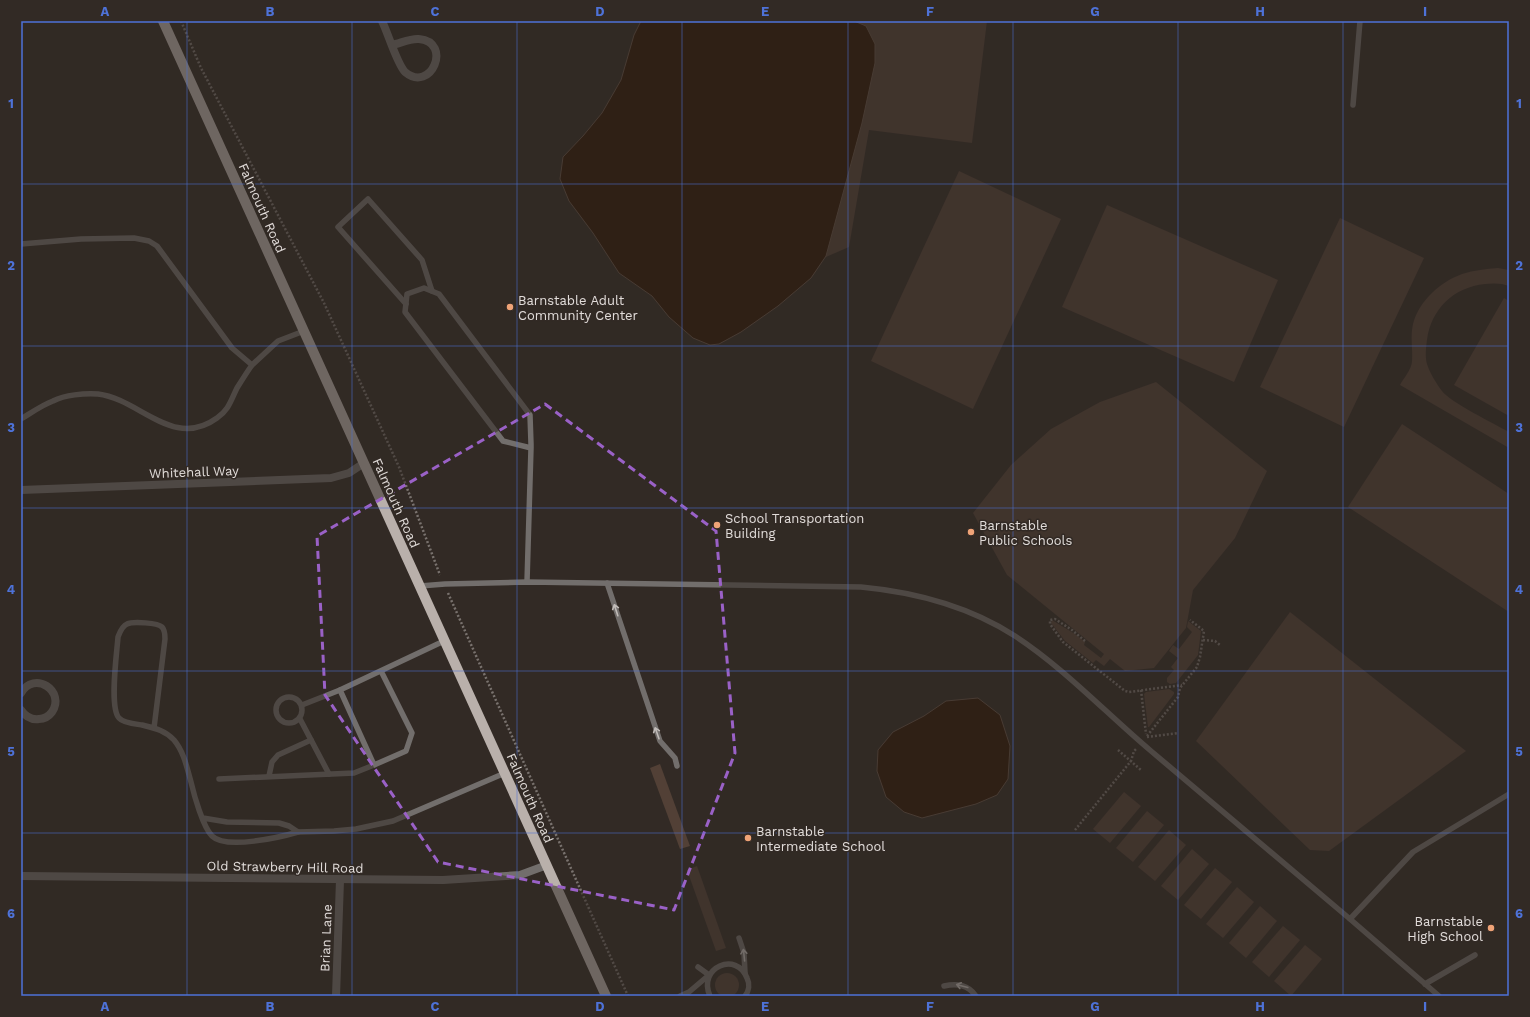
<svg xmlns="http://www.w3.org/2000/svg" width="1530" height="1017" font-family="'Work Sans',sans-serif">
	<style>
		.green { fill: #524036 }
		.water { fill: #2d1404; stroke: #635044 }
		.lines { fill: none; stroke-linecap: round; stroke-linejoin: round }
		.path { stroke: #79726e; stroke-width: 2.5; stroke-dasharray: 2 2; stroke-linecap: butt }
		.service { stroke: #726e6c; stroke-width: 5.5 }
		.minor { stroke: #726e6c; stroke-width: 8 }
		.primary { stroke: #b9b0ab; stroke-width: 10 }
		.oneway { stroke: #c0bbb8 }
		.marked { fill: none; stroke: #9a61c7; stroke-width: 3; stroke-dasharray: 8 5; stroke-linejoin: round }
		.grid { fill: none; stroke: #4e72d8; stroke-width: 1; stroke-opacity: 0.55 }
		.poi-dot { fill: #efa377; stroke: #322a25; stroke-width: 1.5 }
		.labels { text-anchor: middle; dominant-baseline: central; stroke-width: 3; stroke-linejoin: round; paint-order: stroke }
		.street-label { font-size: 13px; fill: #e1dcd9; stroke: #322a25 }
		.poi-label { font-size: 13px; fill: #e1dcd9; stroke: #322a25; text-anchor: start }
		.neatline { fill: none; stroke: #4e72d8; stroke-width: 1.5 }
		.grid-label { font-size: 13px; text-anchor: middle; font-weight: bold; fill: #4e72d8 }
	</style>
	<rect width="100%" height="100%" fill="#322a25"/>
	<g class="green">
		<polygon points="714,21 987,21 972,143 869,130 849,247 678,321"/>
		<polygon points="959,171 1061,219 973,409 871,361"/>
		<polygon points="1107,205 1278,280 1234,382 1062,307"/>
		<polygon points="1340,218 1424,258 1344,427 1260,387"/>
		<path d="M1498 268 1509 270V286C1502 283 1493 283 1485 284 1454 287 1431 309 1427 340 1426 347 1425 357 1427 364 1430 373 1436 383 1442 391 1450 402 1495 424 1509 432V448L1400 385C1403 379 1412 369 1412 361 1413 349 1410 337 1413 324 1419 301 1440 282 1462 274 1474 270 1486 269 1498 268Z"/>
		<polygon points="1504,298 1509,301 1509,416 1454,385"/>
		<polygon points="1156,382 1267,471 1235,538 1193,590 1186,628 1154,668 1125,671 1110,659 1104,666 1096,660 1093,663 1065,641 1051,623 1052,620 1075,634 1085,642 1084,645 1101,658 1104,654 1007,575 973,513 1011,465 1051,429 1100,402"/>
		<polygon points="1402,424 1509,494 1509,612 1348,507"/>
		<polygon points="1290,612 1466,751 1329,851 1310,850 1196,741"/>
		<polygon points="1188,621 1201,631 1198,655 1176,683 1170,684 1167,682 1167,678 1174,670 1171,667 1178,658 1169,651 1173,645 1179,649 1192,632 1187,627"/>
		<polygon points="1169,689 1174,692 1174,694 1149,727 1148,727 1144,694 1146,692"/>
		<polygon points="660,764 690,846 680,849 650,768"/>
		<polygon points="1124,792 1141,806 1110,843 1093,829"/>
		<polygon points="1147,811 1164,825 1133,862 1116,848"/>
		<polygon points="1169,830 1186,845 1155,881 1138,867"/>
		<polygon points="1192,849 1209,864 1178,900 1161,886"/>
		<polygon points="697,866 726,948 716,951 687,870"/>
		<polygon points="1215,868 1232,882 1201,919 1184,905"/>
		<polygon points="1237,887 1254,902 1223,938 1206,924"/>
		<polygon points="1260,906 1277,921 1246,958 1229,943"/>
		<polygon points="1283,926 1300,940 1269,977 1252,962"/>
		<polygon points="1305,945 1322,959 1291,996 1274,981"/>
		<circle cx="727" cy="985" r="12"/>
	</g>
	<g class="water">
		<polygon points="641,21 854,21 866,26 875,44 875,63 862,123 826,256 811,278 778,306 741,332 719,344 710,345 693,338 669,317 652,296 619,273 593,233 569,201 560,179 563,157 583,136 602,113 621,80 634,35"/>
		<polygon points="978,698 1000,715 1010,746 1008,779 997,795 976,804 922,818 904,812 886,797 877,771 878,750 893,732 924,716 946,701"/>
	</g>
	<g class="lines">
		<g class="path">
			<polyline points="181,21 201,68 324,303 399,467 440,575"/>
			<polyline points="448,593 628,996"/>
			<polyline points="1203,640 1215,641 1220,645"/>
			<polyline points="1085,641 1072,630 1055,619 1050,620 1050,624 1063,642 1125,691 1129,692 1182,685"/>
			<polyline points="1141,690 1146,734"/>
			<polyline points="1147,736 1178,697 1180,688 1197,667 1200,657 1204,631 1190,620"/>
			<polyline points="1147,737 1178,733"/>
			<polyline points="1118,750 1141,770"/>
			<polyline points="1075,830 1131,761 1134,751 1136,749"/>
		</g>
		<g class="service">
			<polyline points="1353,105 1360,21"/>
			<path d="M21 244 81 239 134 238 149 241 157 246 232 348 252 365C247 372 242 380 237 388 231 400 229 410 217 418 173 450 140 399 98 394 84 393 65 395 53 401 42 405 31 413 21 419"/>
			<polyline points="406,304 338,227 368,199 422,260 432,291"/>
			<polyline points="252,365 278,341 304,331"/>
			<polyline points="527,582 531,448 531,444 530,415 439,294 424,288 407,294 405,312 503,441 531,448"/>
			<polyline points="607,583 660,741 675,758 677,766"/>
			<path d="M420 586 445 584 527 582 861 587C914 592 970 607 1015 636 1064 668 1106 713 1151 751 1217 807 1283 863 1350 919L1413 852 1509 794"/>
			<polyline points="381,671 412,733 406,751 374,765 340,690 444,641"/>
			<circle cx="289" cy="710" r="13"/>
			<polyline points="302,705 340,690"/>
			<polyline points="300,719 329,774"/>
			<path d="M154 728 165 639C165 635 165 630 162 627 158 623 133 621 127 624 122 626 120 632 118 637 117 652 109 707 119 718 123 723 135 724 142 725 154 728 165 730 174 740 184 752 187 768 191 782 194 795 203 827 212 836 226 850 281 837 298 832L289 826 279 823 227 822 203 818"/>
			<polyline points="269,776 272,762 278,755 311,740"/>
			<polyline points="219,779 354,773 374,765"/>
			<polyline points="298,832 334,831 356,829 393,821 505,773"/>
			<polyline points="1350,919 1439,996"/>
			<polyline points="739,938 744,953 745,973"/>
			<polyline points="1425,984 1475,955"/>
			<path d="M944 986C958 983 968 985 976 996"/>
			<polyline points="680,996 689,992 709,975 698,967"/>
			<path d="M710 996C697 967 737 951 747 978 750 984 749 991 745 996"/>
		</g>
		<g class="minor">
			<path d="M382 21C388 33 397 64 405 72 431 94 453 42 419 39 411 38 401 43 392 45"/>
			<polyline points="21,490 331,478 349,473 364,463"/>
			<path d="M21 693C34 670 66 691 52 712 49 716 44 719 39 719 31 720 25 716 21 710"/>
			<polyline points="21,876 443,880 520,875 547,865"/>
			<polyline points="336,996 340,880"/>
		</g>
		<polyline class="primary" points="163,21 606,996"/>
	</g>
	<defs><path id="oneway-shaft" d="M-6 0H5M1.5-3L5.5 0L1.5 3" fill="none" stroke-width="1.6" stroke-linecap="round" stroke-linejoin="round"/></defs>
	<g class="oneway">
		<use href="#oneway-shaft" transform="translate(616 610) rotate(-108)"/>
		<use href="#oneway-shaft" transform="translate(657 733) rotate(-109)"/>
		<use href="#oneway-shaft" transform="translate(744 955) rotate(-96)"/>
		<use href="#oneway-shaft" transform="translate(962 986) rotate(-165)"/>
	</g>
	<path d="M0 0H1530V1017H0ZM545 404 716 531 735 753 674 910 438 862 325 695 317 536Z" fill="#322a25" fill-opacity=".55" fill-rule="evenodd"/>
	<path class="marked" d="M545 404 716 531 735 753 674 910 438 862 325 695 317 536Z"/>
	<path class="grid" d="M187 21V996M352 21V996M517 21V996M682 21V996M848 21V996M1013 21V996M1178 21V996M1343 21V996M21 184H1509M21 346H1509M21 508H1509M21 671H1509M21 833H1509"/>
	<g class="poi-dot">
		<circle cx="510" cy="307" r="4"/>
		<circle cx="717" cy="525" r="4"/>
		<circle cx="971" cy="532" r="4"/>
		<circle cx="748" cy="838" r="4"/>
		<circle cx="1491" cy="928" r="4"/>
	</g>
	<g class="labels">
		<g class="street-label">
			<text transform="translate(262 208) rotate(66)">Falmouth Road</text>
			<text transform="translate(194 472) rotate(-2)">Whitehall Way</text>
			<text transform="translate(396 503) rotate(66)">Falmouth Road</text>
			<text transform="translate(530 798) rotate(66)">Falmouth Road</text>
			<text transform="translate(285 867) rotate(1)">Old Strawberry Hill Road</text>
			<text transform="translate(326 938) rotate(-88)">Brian Lane</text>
		</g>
		<g class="poi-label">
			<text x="518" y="300">Barnstable Adult<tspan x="518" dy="15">Community Center</tspan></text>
			<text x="725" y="518">School Transportation<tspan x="725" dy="15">Building</tspan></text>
			<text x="979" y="525">Barnstable<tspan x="979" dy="15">Public Schools</tspan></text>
			<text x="756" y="831">Barnstable<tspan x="756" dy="15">Intermediate School</tspan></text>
			<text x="1483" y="921" text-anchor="end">Barnstable<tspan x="1483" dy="15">High School</tspan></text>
		</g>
	</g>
	<rect width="1530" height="1017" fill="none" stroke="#322a25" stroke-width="44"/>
	<rect x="22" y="22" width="1486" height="973" class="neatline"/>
	<g class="grid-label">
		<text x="105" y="16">A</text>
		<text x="270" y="16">B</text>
		<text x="435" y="16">C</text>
		<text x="600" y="16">D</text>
		<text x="765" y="16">E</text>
		<text x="930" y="16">F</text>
		<text x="1095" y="16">G</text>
		<text x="1260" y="16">H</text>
		<text x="1425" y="16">I</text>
		<text x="11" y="108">1</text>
		<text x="1519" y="108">1</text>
		<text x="11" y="270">2</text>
		<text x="1519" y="270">2</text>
		<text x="11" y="432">3</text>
		<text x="1519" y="432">3</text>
		<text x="11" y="594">4</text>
		<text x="1519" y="594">4</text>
		<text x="11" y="756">5</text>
		<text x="1519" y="756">5</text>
		<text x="11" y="918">6</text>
		<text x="1519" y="918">6</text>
		<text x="105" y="1011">A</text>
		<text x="270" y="1011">B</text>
		<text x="435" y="1011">C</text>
		<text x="600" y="1011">D</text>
		<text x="765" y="1011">E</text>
		<text x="930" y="1011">F</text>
		<text x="1095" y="1011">G</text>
		<text x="1260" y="1011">H</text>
		<text x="1425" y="1011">I</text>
	</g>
</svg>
